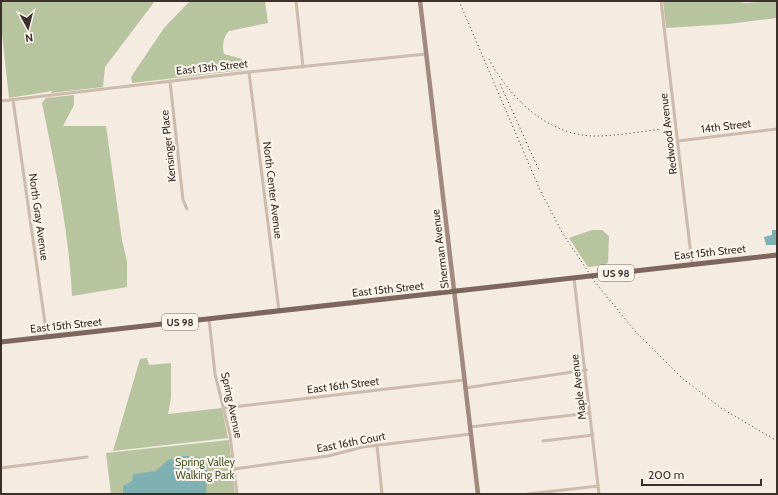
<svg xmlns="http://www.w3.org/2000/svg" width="778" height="495" font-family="Cabin,sans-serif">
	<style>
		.green { fill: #b8c4a0 }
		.water { fill: #7fb0b2 }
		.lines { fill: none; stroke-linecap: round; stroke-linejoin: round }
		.street { stroke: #cdbbac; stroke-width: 3 }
		.secondary { stroke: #a18a7d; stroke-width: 4.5 }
		.primary { stroke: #7d675c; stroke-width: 5 }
		.rail { stroke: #3b302b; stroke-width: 1; stroke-dasharray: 1 3; stroke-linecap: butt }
		.labels { text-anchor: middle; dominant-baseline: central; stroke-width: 4; stroke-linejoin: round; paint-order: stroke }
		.shield { fill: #fbf5ee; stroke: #756b66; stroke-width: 1 }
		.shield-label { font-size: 10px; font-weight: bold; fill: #3b302b }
		.street-label { font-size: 11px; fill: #3b302b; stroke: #fbf5ee }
		.park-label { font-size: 11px; fill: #4a5a2e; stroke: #fbf5ee }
	</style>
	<rect width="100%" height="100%" fill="#f4ebe1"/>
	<g class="green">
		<polygon points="1,1 155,1 105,67 103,87 51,93 52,91 9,98 1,25"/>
		<path d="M190 1H265L268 23 229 31C223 37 222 47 224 54L242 59 244 70 132 83 131 77 164 28Z"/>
		<polygon points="663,1 734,1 746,3 777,1 777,18 728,24 666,28"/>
		<path d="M74 95V105L63 126H106L122 240 127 261V287L72 296C69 230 55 167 42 103L46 98Z"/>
		<polygon points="592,230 602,230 609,236 608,262 605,265 588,267 569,238"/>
		<polygon points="147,358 149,365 171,363 171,398 168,414 222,408 228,438 113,451 140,359"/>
		<polygon points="229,440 235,494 111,494 106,453"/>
	</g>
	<g class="water">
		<polygon points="772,230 777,230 777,245 766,245 764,237 772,235"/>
		<polygon points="180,456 191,456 205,459 207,471 206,494 123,494 123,486 132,481 133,474 156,471 168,460"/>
	</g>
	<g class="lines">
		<g class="street">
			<polyline points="296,1 303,67"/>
			<polyline points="661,1 692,264"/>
			<polyline points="249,72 279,311"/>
			<polyline points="170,81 183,200 187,209"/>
			<polyline points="13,100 47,337"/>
			<polyline points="1,101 249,72 426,54"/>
			<polyline points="678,141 777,129"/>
			<polyline points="574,278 599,494"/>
			<polyline points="209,319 215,374 230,435 237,494"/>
			<polyline points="465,388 586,370"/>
			<polyline points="224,408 464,380"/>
			<polyline points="470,427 590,413"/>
			<polyline points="543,441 593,435"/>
			<polyline points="377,445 382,494"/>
			<polyline points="1,468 87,457"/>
			<polyline points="234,469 328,456 363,447 471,434"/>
			<polyline points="528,494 598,486"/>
		</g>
		<polyline class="secondary" points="420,1 478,494"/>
		<polyline class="primary" points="1,342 777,255"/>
		<g class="rail">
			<polyline points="459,1 540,190 563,234 595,282 634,330 682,378 721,408 777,441"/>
			<path d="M489 59C510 98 547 135 594 136 616 136 639 132 661 129"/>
			<polyline points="500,84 539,170"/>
		</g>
	</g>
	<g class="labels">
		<g class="shield">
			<rect x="598" y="265" width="36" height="16" rx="3"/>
			<rect x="162" y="314" width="36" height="16" rx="3"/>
		</g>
		<g class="shield-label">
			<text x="616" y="273">US 98</text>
			<text x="180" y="322">US 98</text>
		</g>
		<g class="street-label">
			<text transform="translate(212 67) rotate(-6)">East 13th Street</text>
			<text transform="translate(726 126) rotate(-7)">14th Street</text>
			<text transform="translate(668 134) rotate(-97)">Redwood Avenue</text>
			<text transform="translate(168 146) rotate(-96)">Kensinger Place</text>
			<text transform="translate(273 190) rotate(83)">North Center Avenue</text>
			<text transform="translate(39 217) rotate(82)">North Gray Avenue</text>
			<text transform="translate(440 249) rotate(-97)">Sherman Avenue</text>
			<text transform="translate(710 252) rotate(-6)">East 15th Street</text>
			<text transform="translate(388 289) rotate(-6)">East 15th Street</text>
			<text transform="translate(66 325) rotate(-6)">East 15th Street</text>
			<text transform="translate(343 385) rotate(-7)">East 16th Street</text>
			<text transform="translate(578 387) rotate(-97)">Maple Avenue</text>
			<text transform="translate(232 405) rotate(78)">Spring Avenue</text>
			<text transform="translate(351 442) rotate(-11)">East 16th Court</text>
		</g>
		<g class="park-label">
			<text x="205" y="462">Spring Valley<tspan x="205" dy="13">Walking Park</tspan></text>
		</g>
	</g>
	<rect width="778" height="495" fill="none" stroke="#3b302b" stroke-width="4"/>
	<g transform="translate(28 28) rotate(173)" stroke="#fbf5ee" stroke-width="3" paint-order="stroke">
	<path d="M0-3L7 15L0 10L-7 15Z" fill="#3b302b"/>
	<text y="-6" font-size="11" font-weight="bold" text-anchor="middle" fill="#3b302b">N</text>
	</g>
	<path d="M642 479v6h119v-6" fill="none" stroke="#3b302b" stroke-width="2"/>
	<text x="648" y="479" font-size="12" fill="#3b302b" stroke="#fbf5ee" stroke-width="3" paint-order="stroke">200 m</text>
</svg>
